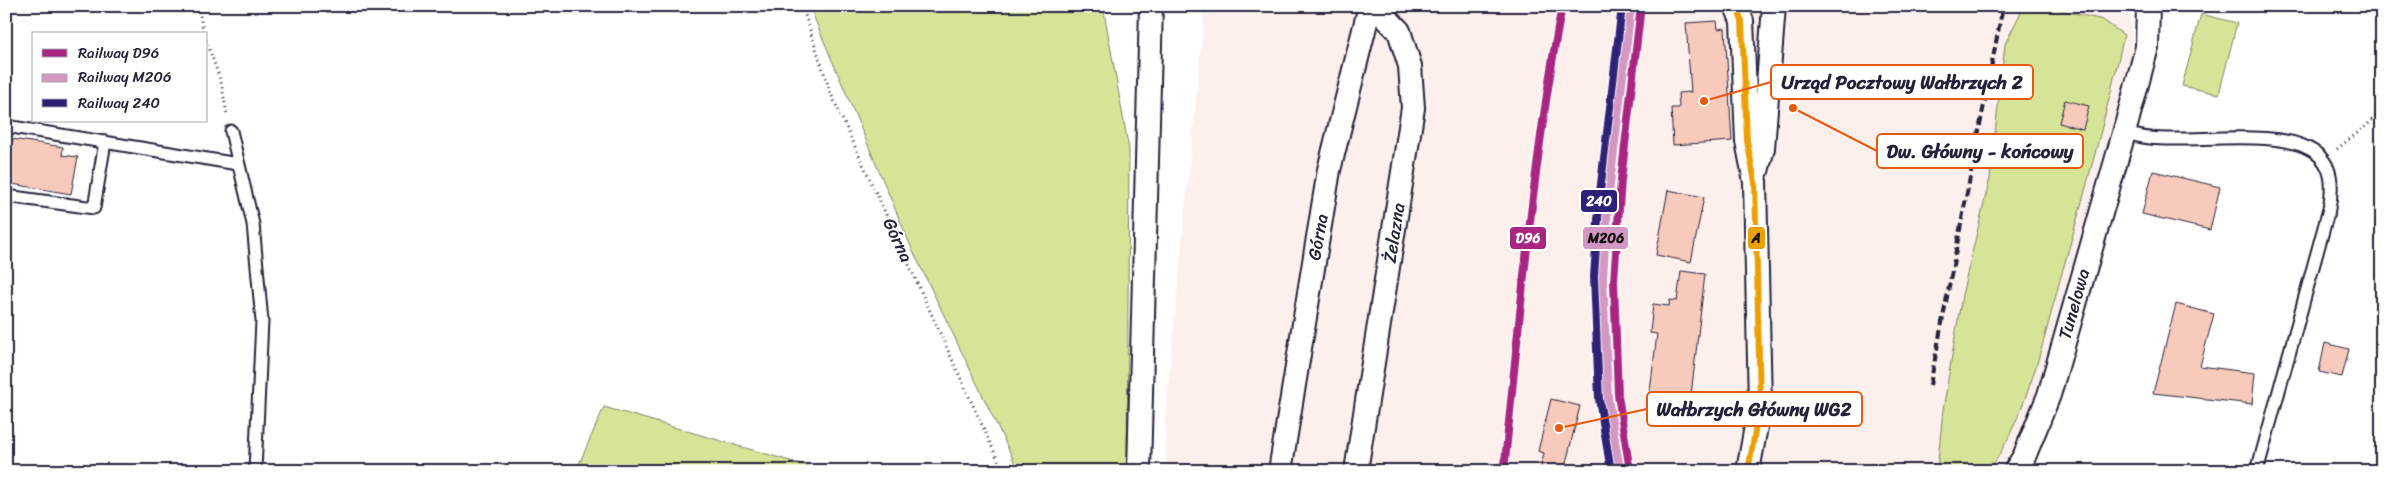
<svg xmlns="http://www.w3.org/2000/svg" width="2388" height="477" font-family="Sriracha,sans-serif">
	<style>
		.built { fill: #fdefeb }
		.green { fill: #d5e497; stroke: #7c8369 }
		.building { fill: #f8cabc; stroke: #22223b }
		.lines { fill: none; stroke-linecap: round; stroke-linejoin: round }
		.lane-casing { stroke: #22223b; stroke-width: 15 }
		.street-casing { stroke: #22223b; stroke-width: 26 }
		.path { stroke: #22223b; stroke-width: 3; stroke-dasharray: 1 4; stroke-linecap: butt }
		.lane { stroke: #fff; stroke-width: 11 }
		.street { stroke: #fff; stroke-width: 22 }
		.rail { stroke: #22223b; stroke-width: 4; stroke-dasharray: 8 4; stroke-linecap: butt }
		.bus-1-casing { stroke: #fff; stroke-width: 10 }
		.bus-1 { stroke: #ec9f03; stroke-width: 6 }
		.rail-1-casing { stroke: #fff; stroke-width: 11 }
		.rail-2-casing { stroke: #fff; stroke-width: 11 }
		.rail-3-casing { stroke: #fff; stroke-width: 11 }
		.rail-1 { stroke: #a82682; stroke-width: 8 }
		.rail-2 { stroke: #d397c1; stroke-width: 8 }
		.rail-3 { stroke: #2e2076; stroke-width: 8 }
		.labels { text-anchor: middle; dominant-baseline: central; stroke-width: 4; stroke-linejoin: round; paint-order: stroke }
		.street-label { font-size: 18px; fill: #22223b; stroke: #fff }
		.leader { fill: none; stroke: #e8590c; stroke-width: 2 }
		.callout-dot { fill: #e8590c; stroke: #fff; stroke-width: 2 }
		.callout { fill: #fff; stroke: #e8590c; stroke-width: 2 }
		.callout-label { font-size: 19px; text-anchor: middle; font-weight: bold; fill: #22223b }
		.line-badge { stroke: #fff; stroke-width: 2 }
		.badge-label { font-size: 14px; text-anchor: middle; font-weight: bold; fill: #fff }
		.pale-badge-label { font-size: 14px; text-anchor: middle; font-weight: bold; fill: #111 }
	</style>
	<rect width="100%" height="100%" fill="#fff"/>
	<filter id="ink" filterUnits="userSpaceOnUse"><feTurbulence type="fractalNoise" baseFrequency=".02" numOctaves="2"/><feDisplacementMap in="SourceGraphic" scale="10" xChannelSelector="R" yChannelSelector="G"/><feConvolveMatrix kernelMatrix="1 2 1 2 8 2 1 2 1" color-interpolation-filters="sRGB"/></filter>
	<g filter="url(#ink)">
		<polygon class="built" points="1205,6 2128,6 2134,48 2031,409 2030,471 1166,471 1165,418"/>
		<g class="green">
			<polygon points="811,6 1103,6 1129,150 1127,471 1019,471 912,249 815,20"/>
			<path d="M2024 6H2044L2103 20 2124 35C2106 117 2083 199 2060 280 2043 343 2026 417 1989 471H1937L1943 410 1962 295 1990 178 2005 44Z"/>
			<polygon points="2201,14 2237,23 2219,94 2182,86"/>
			<polygon points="604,407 825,471 576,471"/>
		</g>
		<g class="building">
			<polygon points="1717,21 1718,29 1725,28 1732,141 1673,145 1671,108 1679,108 1678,93 1691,92 1686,23"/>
			<polygon points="2065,100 2089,106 2083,129 2059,123"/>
			<polygon points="6,138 63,147 62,155 78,157 71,194 6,183"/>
			<polygon points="2153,171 2220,187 2210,230 2142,214"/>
			<polygon points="1668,190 1704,197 1691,262 1656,255"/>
			<polygon points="1681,271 1705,274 1690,404 1649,399 1657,334 1650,333 1653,304 1669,306 1670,300 1677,301"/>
			<polygon points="2176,304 2214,314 2200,366 2255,373 2252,404 2153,393"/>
			<polygon points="2325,343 2349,349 2342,377 2319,372"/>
			<polygon points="1551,399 1580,406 1564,471 1540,471 1544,453 1538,451"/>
		</g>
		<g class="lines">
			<defs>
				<g id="lane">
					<polyline points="6,126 238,164"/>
					<polyline points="231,131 253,224 262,321 255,471"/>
					<path d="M2124 133C2132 135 2141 137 2150 138 2192 143 2279 128 2313 151 2334 164 2333 188 2329 209L2257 471"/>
					<polyline points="6,196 94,208 105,142"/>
				</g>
				<g id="street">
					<polyline points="1736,6 1742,21 1747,141 1755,182 1760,404 1748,471"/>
					<polyline points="1757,171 1763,148 1774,6"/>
					<polyline points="1139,471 1151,6"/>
					<polyline points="1280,471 1329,170 1370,6"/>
					<polyline points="1356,471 1413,108 1410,66 1399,31 1374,6"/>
					<polyline points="2015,471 2024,457 2049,395 2124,133 2147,47 2148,6"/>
				</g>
			</defs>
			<use href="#lane" class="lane-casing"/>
			<use href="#street" class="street-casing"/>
			<g class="path">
				<polyline points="198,6 204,34"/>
				<polyline points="802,6 831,94 1003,471"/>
				<polyline points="206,40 221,82 227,114"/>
				<polyline points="2337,149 2366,126 2382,110"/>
			</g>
			<use href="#lane" class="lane"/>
			<use href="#street" class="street"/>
			<polyline class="rail" points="1930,385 2003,6"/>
			<defs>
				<polyline id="bus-1" points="1736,6 1742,21 1747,141 1755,182 1760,404 1748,471"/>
			</defs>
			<use href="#bus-1" class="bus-1-casing"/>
			<use href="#bus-1" class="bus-1"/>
			<defs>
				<g id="rail-1">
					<path d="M1504 471C1520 315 1533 160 1562 6"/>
					<polyline points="1630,471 1618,395 1614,281 1621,180 1641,6"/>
				</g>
				<polyline id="rail-2" points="1620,470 1608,398 1603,276 1609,193 1631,7"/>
				<polyline id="rail-3" points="1611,471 1599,399 1594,276 1600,192 1622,6"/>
			</defs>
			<use href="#rail-1" class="rail-1-casing"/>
			<use href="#rail-2" class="rail-2-casing"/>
			<use href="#rail-3" class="rail-3-casing"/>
			<use href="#rail-1" class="rail-1"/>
			<use href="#rail-2" class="rail-2"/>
			<use href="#rail-3" class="rail-3"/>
		</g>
	</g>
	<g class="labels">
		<g class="street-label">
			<text transform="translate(1394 233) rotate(-81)">Żelazna</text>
			<text transform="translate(1318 237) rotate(-80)">Górna</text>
			<text transform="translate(898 240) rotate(65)">Górna</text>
			<text transform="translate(2074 304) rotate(-74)">Tunelowa</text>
		</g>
	</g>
	<path class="leader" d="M1704 101L1771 82M1793 108L1877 151M1559 428L1647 409"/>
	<g class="callout-dot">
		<circle cx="1704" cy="101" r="5"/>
		<circle cx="1793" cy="108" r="5"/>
		<circle cx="1559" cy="428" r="5"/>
	</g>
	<g class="callout">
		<rect x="1771" y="65" width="262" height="34" rx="5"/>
		<rect x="1877" y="134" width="206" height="34" rx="5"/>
		<rect x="1647" y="392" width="215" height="34" rx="5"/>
	</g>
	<g class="callout-label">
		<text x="1902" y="89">Urząd Pocztowy Wałbrzych 2</text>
		<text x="1980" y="158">Dw. Główny - końcowy</text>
		<text x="1754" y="416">Wałbrzych Główny WG2</text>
	</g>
	<g class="line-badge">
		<rect x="1580" y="189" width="38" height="24" rx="5" fill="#2e2076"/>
		<rect x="1509" y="226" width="38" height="24" rx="5" fill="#a82682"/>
		<rect x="1747" y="226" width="19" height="24" rx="5" fill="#ec9f03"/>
		<rect x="1582" y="226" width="47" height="24" rx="5" fill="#d397c1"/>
	</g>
	<g class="badge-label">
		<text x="1599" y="206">240</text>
		<text x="1528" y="243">D96</text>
	</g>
	<g class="pale-badge-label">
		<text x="1756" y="243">A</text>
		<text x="1606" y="243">M206</text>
	</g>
	<rect width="2388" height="477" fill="none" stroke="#fff" stroke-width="25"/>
	<rect x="12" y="12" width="2363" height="452" fill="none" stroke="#22223b" stroke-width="2" filter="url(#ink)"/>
	<rect x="32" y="32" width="175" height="90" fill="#ffffff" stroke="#a7a7b1"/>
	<rect x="42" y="49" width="25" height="8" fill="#a82682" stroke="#a7a7b1"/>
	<text x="78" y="58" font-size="15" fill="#22223b">Railway D96</text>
	<rect x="42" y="74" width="25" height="8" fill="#d397c1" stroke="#a7a7b1"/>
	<text x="78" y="82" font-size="15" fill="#22223b">Railway M206</text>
	<rect x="42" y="99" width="25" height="8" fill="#2e2076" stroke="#a7a7b1"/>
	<text x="78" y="108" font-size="15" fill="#22223b">Railway 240</text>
</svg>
